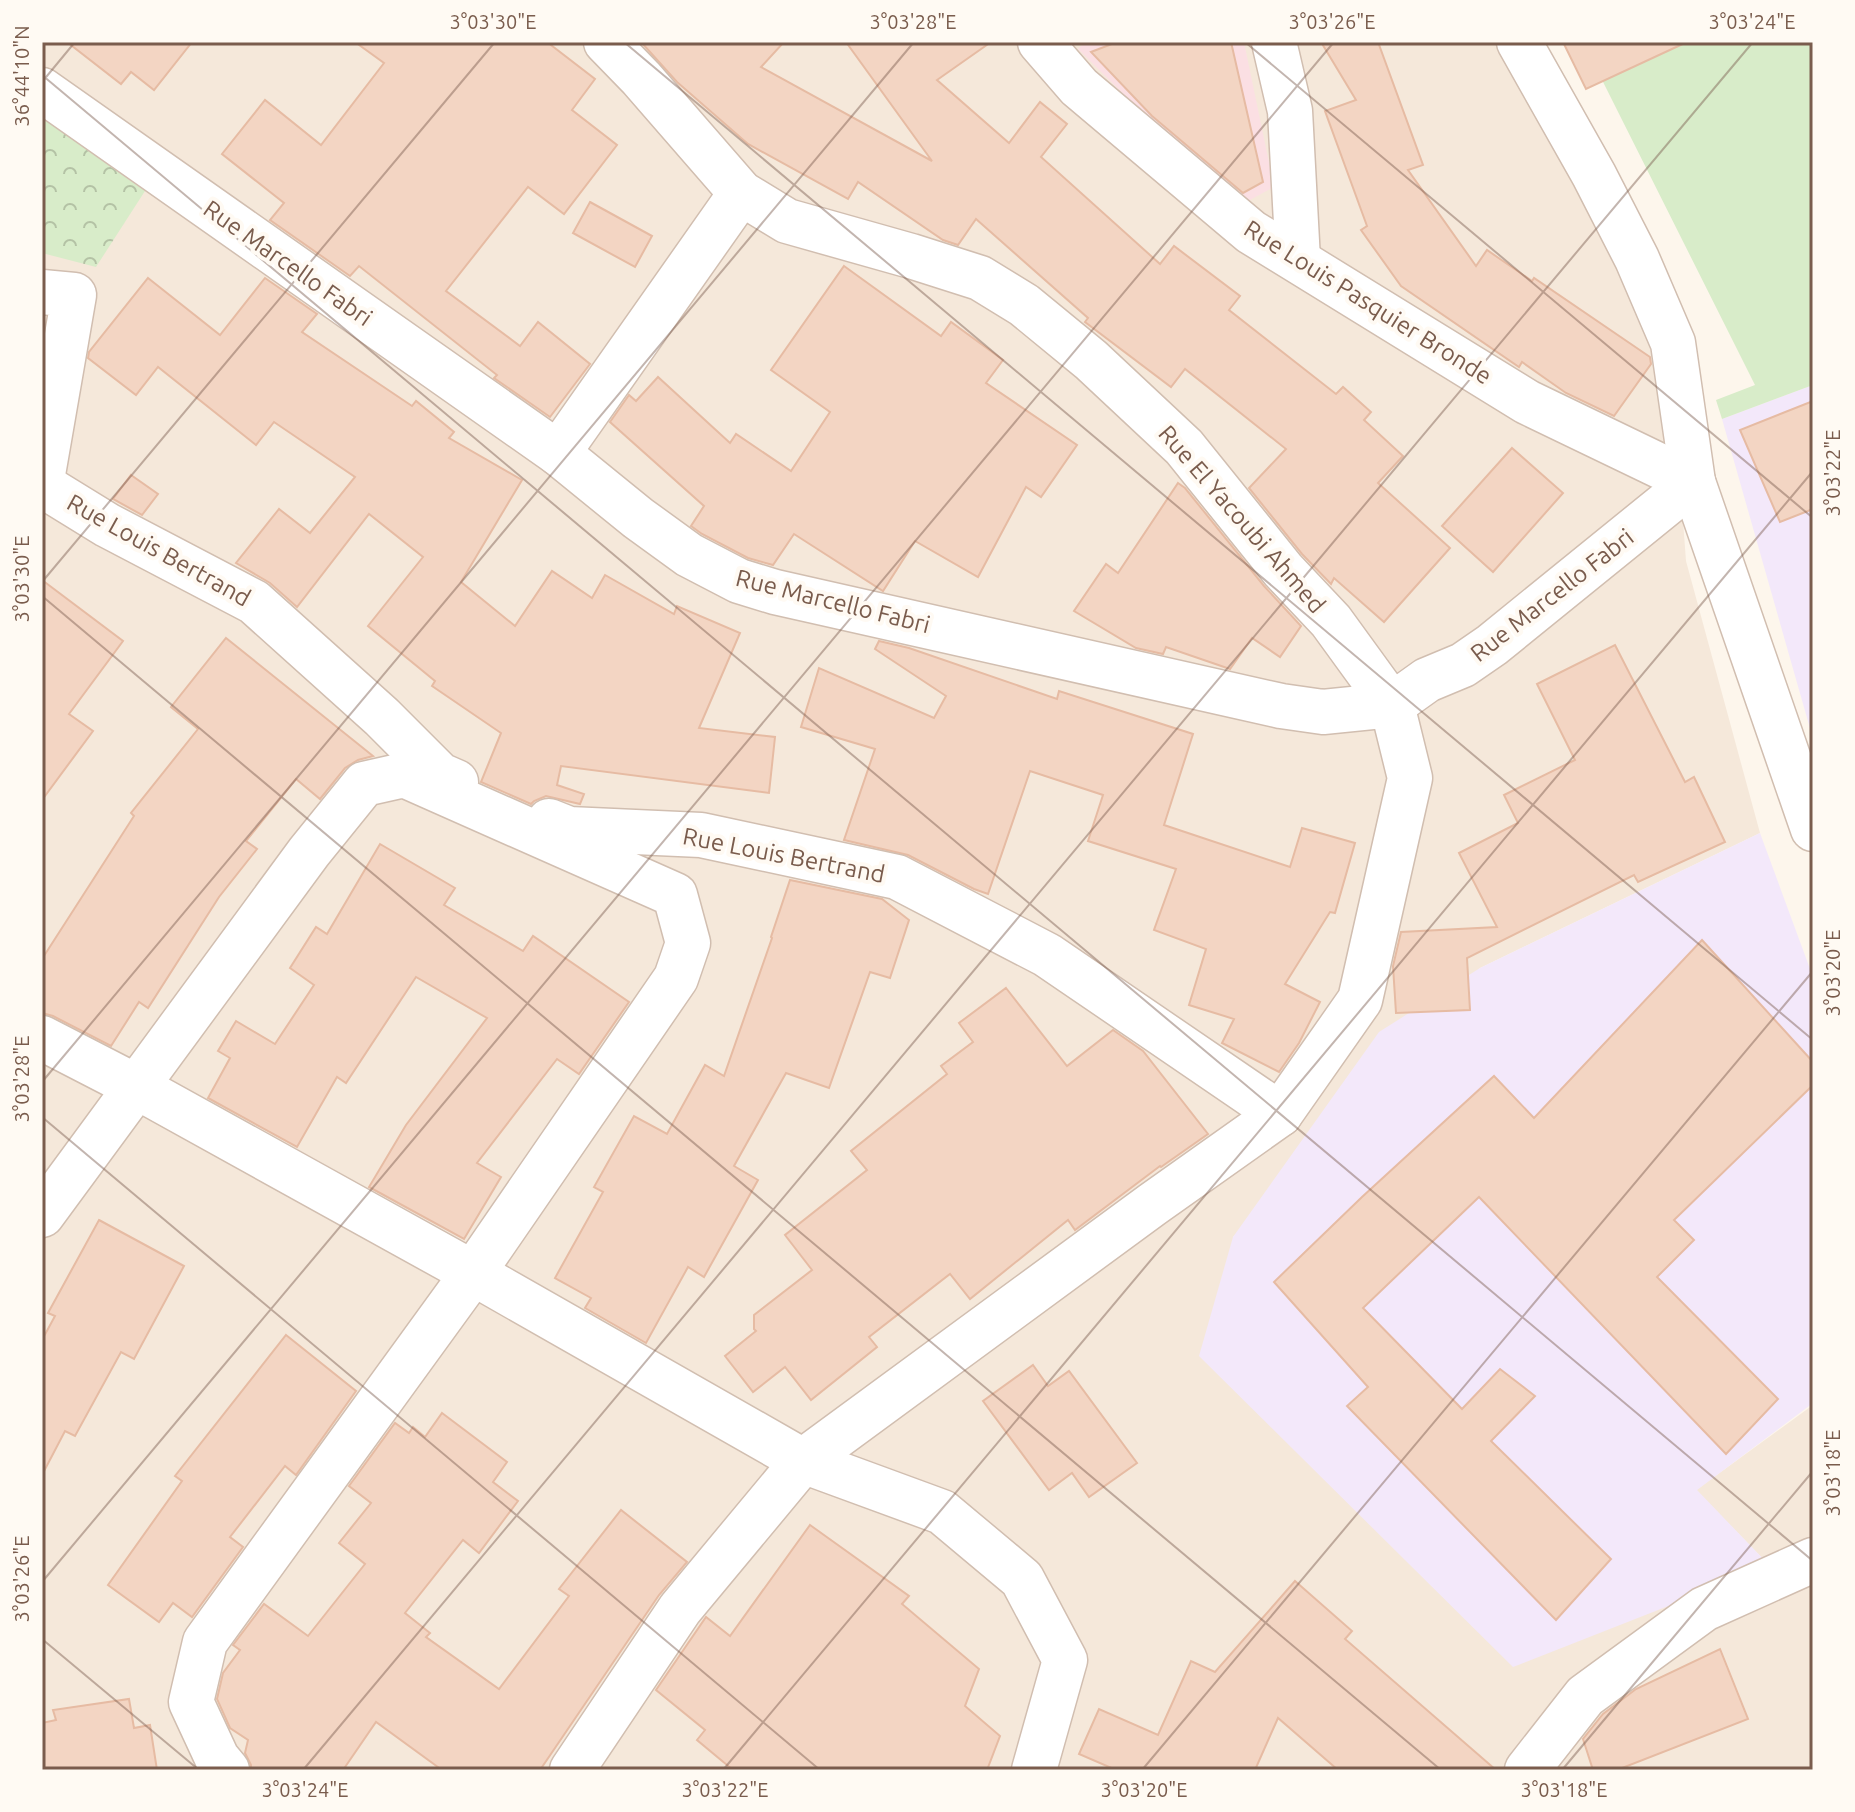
<svg xmlns="http://www.w3.org/2000/svg" width="1855" height="1812" font-family="Ubuntu,sans-serif">
	<style>
		.residential { fill: #f5e8da }
		.education { fill: #f3e8fa }
		.medical { fill: #fbdfe3 }
		.park { fill: url(#park-crowns) }
		.pitch { fill: #d8ecc9 }
		.building { fill: #f3d5c3; stroke: #e6bba3; stroke-width: 2 }
		.lines { fill: none; stroke-linecap: round; stroke-linejoin: round }
		.minor-casing { stroke: #d1beb0; stroke-width: 47 }
		.minor { stroke: #fff; stroke-width: 44 }
		.ticks { fill: none; stroke: #7a5c4d; stroke-width: 2; stroke-opacity: 0.45 }
		.labels { text-anchor: middle; dominant-baseline: central; stroke-width: 8; stroke-linejoin: round; paint-order: stroke }
		.street-label { font-size: 24px; fill: #7a5c4d; stroke: #fffaf3 }
		.neatline { fill: none; stroke: #7a5c4d; stroke-width: 3 }
		.ticks-label { font-size: 20px; text-anchor: middle; fill: #7a5c4d }
	</style>
	<defs>
		<pattern id="park-crowns" width="20" height="18" patternUnits="userSpaceOnUse" patternTransform="scale(2)"><rect width="20" height="18" fill="#d8ecc9"/><path d="M2 6a3 3 0 1 1 6 0M12 15a3 3 0 1 1 6 0" fill="none" stroke="#b4c2a5"/></pattern>
	</defs>
	<rect width="100%" height="100%" fill="#fdf6ec"/>
	<polygon class="residential" points="42,42 1497,42 1628,272 1675,413 1686,561 1760,833 1480,968 1233,1237 1769,1565 1696,1490 1813,1405 1813,1770 42,1770"/>
	<g class="education">
		<polygon points="1813,385 1813,739 1722,419"/>
		<polygon points="1760,833 1813,977 1813,1403 1697,1490 1770,1566 1513,1667 1199,1356 1233,1237 1379,1032 1480,968"/>
	</g>
	<polygon class="medical" points="1085,42 1244,42 1274,187 1237,207 1078,49"/>
	<polygon class="park" points="42,118 145,191 96,267 42,253"/>
	<polygon class="pitch" points="1630,42 1813,42 1813,385 1722,419 1716,400 1755,385 1593,62"/>
	<g class="building">
		<polygon points="67,42 192,42 154,90 131,72 121,84"/>
		<polygon points="355,42 547,42 595,79 572,110 617,145 564,214 528,187 446,291 520,346 538,322 590,364 550,417 494,378 497,375 359,266 350,276 270,220 284,203 222,154 265,100 321,145 384,63"/>
		<polygon points="641,42 784,42 761,67 932,161 846,42 991,42 937,80 1009,143 1040,102 1067,124 1041,157 1160,264 1174,246 1240,296 1229,310 1336,394 1343,387 1371,412 1364,420 1403,456 1378,483 1450,548 1384,622 1334,578 1331,584 1302,554 1249,488 1286,449 1185,369 1171,387 1085,322 1088,318 976,219 958,245 943,240 858,182 848,199 748,144 677,82"/>
		<polygon points="1117,42 1231,42 1263,182 1243,193 1152,116 1091,52"/>
		<polygon points="1321,42 1378,42 1423,165 1408,170 1476,266 1487,250 1532,281 1534,278 1650,357 1651,364 1614,416 1566,393 1522,362 1519,367 1401,286 1361,230 1367,226 1325,111 1356,100"/>
		<polygon points="1563,42 1687,42 1586,89"/>
		<polygon points="590,202 652,236 635,267 573,233"/>
		<polygon points="844,266 941,336 951,322 1003,360 986,383 1077,445 1041,497 1026,487 978,577 915,541 883,591 794,534 773,565 748,558 702,534 691,526 704,506 610,422 629,395 636,401 658,377 730,443 736,434 791,471 830,412 771,370"/>
		<polygon points="148,278 220,335 265,278 317,314 302,332 412,406 416,401 454,432 449,438 522,480 461,582 515,626 552,571 592,598 605,575 674,614 677,606 740,633 699,728 775,737 769,793 561,766 557,785 584,794 580,804 546,796 534,801 531,804 481,782 501,733 432,686 435,681 368,626 423,557 369,514 297,607 270,583 236,563 279,509 310,533 355,477 274,422 256,445 158,367 136,395 88,358 89,352"/>
		<polygon points="1813,401 1813,509 1780,522 1740,430"/>
		<polygon points="1512,448 1563,493 1493,572 1442,526"/>
		<polygon points="131,475 158,494 142,515 113,499"/>
		<polygon points="1178,483 1185,488 1264,586 1301,626 1280,657 1252,638 1230,669 1166,647 1163,654 1136,648 1074,611 1106,564 1118,573"/>
		<polygon points="42,580 123,641 69,714 93,731 42,800"/>
		<polygon points="226,638 373,756 358,760 345,768 320,799 296,779 246,841 257,849 219,897 148,1008 139,1002 111,1046 53,1016 42,1013 42,959 134,816 131,813 198,729 171,707"/>
		<polygon points="879,641 909,648 1057,699 1059,691 1193,734 1164,825 1290,867 1302,828 1355,843 1335,913 1330,912 1285,984 1320,1002 1299,1043 1279,1072 1222,1043 1234,1019 1189,1005 1206,949 1154,930 1176,869 1088,841 1103,795 1030,771 988,894 974,889 908,855 844,840 875,749 801,727 819,668 934,718 946,696 875,649"/>
		<polygon points="1615,645 1685,782 1694,777 1725,842 1638,882 1634,875 1467,958 1470,1010 1396,1013 1393,966 1401,932 1497,927 1459,853 1518,823 1504,795 1575,760 1537,684"/>
		<polygon points="380,844 455,888 444,905 523,951 533,936 629,1002 579,1074 557,1059 477,1163 501,1177 464,1239 369,1187 406,1125 487,1018 416,977 346,1083 337,1077 297,1147 208,1098 230,1058 218,1051 236,1021 275,1044 314,985 290,968 316,927 327,934"/>
		<polygon points="790,880 882,899 909,920 890,978 870,972 829,1088 786,1073 734,1166 758,1180 704,1277 688,1267 646,1343 585,1308 591,1298 555,1278 603,1192 594,1187 634,1116 667,1134 705,1065 724,1076 772,938 771,937"/>
		<polygon points="1702,940 1813,1062 1813,1085 1674,1220 1694,1240 1657,1277 1778,1399 1726,1454 1479,1197 1363,1308 1462,1409 1500,1369 1535,1396 1491,1441 1611,1559 1556,1620 1347,1406 1368,1387 1274,1282 1362,1197 1494,1076 1534,1118"/>
		<polygon points="1006,988 1067,1066 1113,1030 1143,1051 1208,1134 1161,1167 1160,1166 1075,1230 1068,1220 970,1299 950,1274 869,1337 877,1347 811,1400 785,1367 753,1392 725,1356 756,1331 754,1329 754,1315 812,1270 785,1235 867,1170 851,1151 947,1074 941,1066 973,1042 959,1023"/>
		<polygon points="99,1220 184,1266 134,1359 121,1352 75,1436 65,1431 42,1475 42,1340 55,1316 48,1313"/>
		<polygon points="286,1335 356,1391 296,1475 285,1466 230,1537 243,1547 192,1617 173,1603 159,1622 108,1585 182,1481 175,1476"/>
		<polygon points="1033,1365 1048,1386 1069,1371 1137,1463 1089,1497 1072,1473 1049,1490 983,1401"/>
		<polygon points="442,1413 507,1462 493,1482 518,1501 479,1553 463,1540 405,1613 430,1633 426,1637 499,1689 569,1596 559,1589 621,1510 687,1562 659,1595 540,1770 442,1770 376,1722 343,1770 251,1770 251,1765 245,1753 248,1740 230,1728 217,1699 223,1673 240,1650 233,1645 264,1604 308,1636 365,1564 339,1543 371,1503 349,1486 395,1423 409,1433 413,1427 425,1437"/>
		<polygon points="810,1525 909,1596 902,1604 979,1669 965,1706 1000,1736 987,1770 733,1770 697,1740 705,1730 656,1690 706,1617 730,1636"/>
		<polygon points="1295,1581 1352,1631 1345,1639 1496,1770 1338,1770 1278,1718 1255,1770 1116,1770 1079,1754 1099,1709 1158,1735 1191,1661 1215,1672"/>
		<polygon points="1720,1649 1748,1719 1617,1770 1593,1770 1583,1739 1603,1714 1636,1689"/>
		<polygon points="129,1699 134,1728 150,1725 157,1770 42,1770 42,1723 56,1720 53,1710"/>
	</g>
	<g class="lines">
		<defs>
			<g id="minor">
				<polyline points="1040,42 1079,87 1251,232 1527,402 1693,482"/>
				<polyline points="1274,42 1290,111 1298,260"/>
				<polyline points="1519,42 1594,175 1637,259 1673,343 1693,482 1813,829"/>
				<polyline points="42,90 558,453 638,518 689,555 739,581 775,592 1281,706 1323,712 1392,705 1427,680 1463,665 1492,645 1693,482"/>
				<polyline points="42,292 74,295 42,480"/>
				<polyline points="558,453 741,193"/>
				<polyline points="42,485 107,525 254,602 382,717 440,775 456,782"/>
				<polyline points="549,821 569,829 701,835 897,877 1047,955 1280,1114"/>
				<polyline points="42,1038 137,1087 473,1273 803,1461 942,1512 1022,1579 1065,1660 1034,1770"/>
				<polyline points="42,1215 309,852 364,784 404,775 675,895 688,943 676,978 473,1273 205,1642 191,1702 217,1758 227,1770"/>
				<polyline points="572,1770 680,1609 803,1461 1153,1204 1280,1114 1360,1000 1410,778 1392,705 1331,621 1283,570 1184,447 1091,360 1024,305 980,278 911,256 787,221 741,193 641,78 606,42"/>
				<polyline points="1527,1770 1585,1696 1704,1609 1813,1560"/>
			</g>
		</defs>
		<use href="#minor" class="minor-casing"/>
		<use href="#minor" class="minor"/>
	</g>
	<path class="ticks" d="M624 42 1813 1040M1245 42 1813 518M42 75 1813 1561M42 82 75 42M42 582 495 42M42 596 1441 1770M42 1082 914 42M42 1117 820 1770M42 1582 1334 42M42 1639 199 1770M303 1770 1753 42M723 1770 1813 471M1142 1770 1813 971M1562 1770 1813 1471"/>
	<g class="labels">
		<g class="street-label">
			<text transform="translate(288 263) rotate(35)">Rue Marcello Fabri</text>
			<text transform="translate(1368 302) rotate(32)">Rue Louis Pasquier Bronde</text>
			<text transform="translate(1242 519) rotate(49)">Rue El Yacoubi Ahmed</text>
			<text transform="translate(159 550) rotate(29)">Rue Louis Bertrand</text>
			<text transform="translate(1552 595) rotate(-38)">Rue Marcello Fabri</text>
			<text transform="translate(833 601) rotate(14)">Rue Marcello Fabri</text>
			<text transform="translate(784 855) rotate(11)">Rue Louis Bertrand</text>
		</g>
	</g>
	<rect width="1855" height="1812" fill="none" stroke="#fffaf3" stroke-width="88"/>
	<rect x="44" y="44" width="1767" height="1724" class="neatline"/>
	<g class="ticks-label">
		<text x="493" y="29">3°03'30"E</text>
		<text x="913" y="29">3°03'28"E</text>
		<text x="1332" y="29">3°03'26"E</text>
		<text x="1752" y="29">3°03'24"E</text>
		<text transform="translate(22 76) rotate(-90)" y="7">36°44'10"N</text>
		<text transform="translate(1833 473) rotate(-90)" y="7">3°03'22"E</text>
		<text transform="translate(22 579) rotate(-90)" y="7">3°03'30"E</text>
		<text transform="translate(1833 973) rotate(-90)" y="7">3°03'20"E</text>
		<text transform="translate(22 1079) rotate(-90)" y="7">3°03'28"E</text>
		<text transform="translate(1833 1473) rotate(-90)" y="7">3°03'18"E</text>
		<text transform="translate(22 1579) rotate(-90)" y="7">3°03'26"E</text>
		<text x="305" y="1797">3°03'24"E</text>
		<text x="725" y="1797">3°03'22"E</text>
		<text x="1144" y="1797">3°03'20"E</text>
		<text x="1564" y="1797">3°03'18"E</text>
	</g>
</svg>
